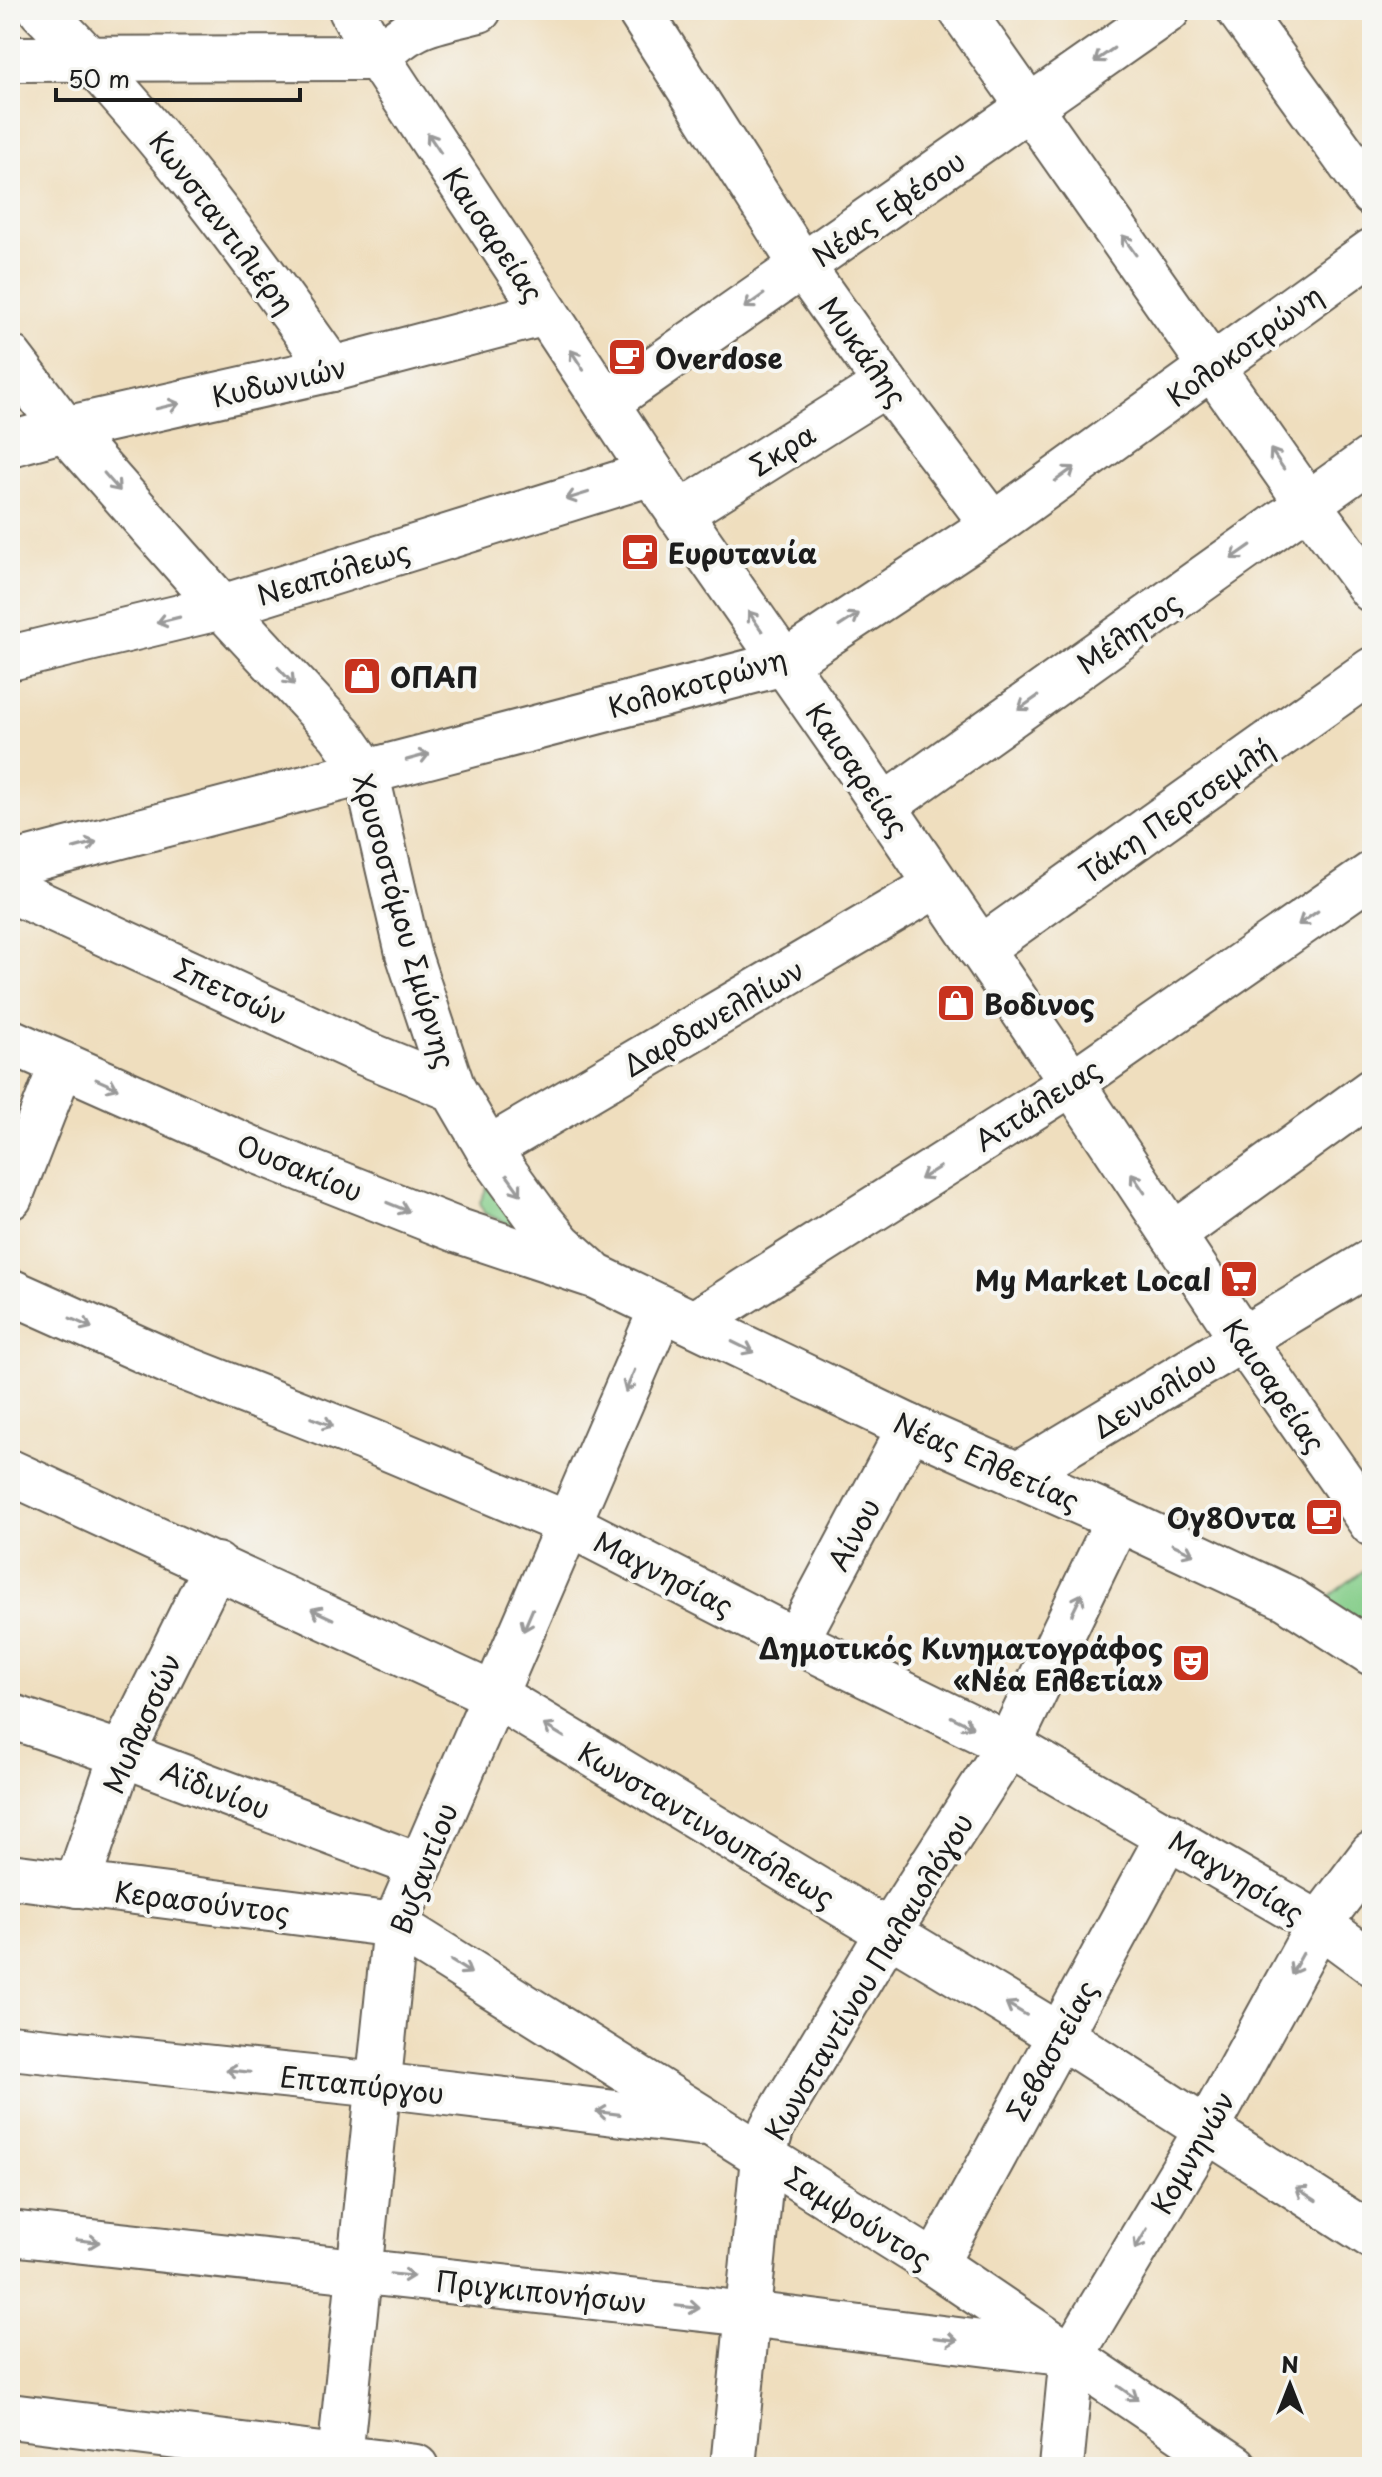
<svg xmlns="http://www.w3.org/2000/svg" width="1382" height="2477" font-family="'Playpen Sans',sans-serif">
	<style>
		.green { fill: #84cd89; stroke: #507452; stroke-width: 2 }
		.lines { fill: none; stroke-linecap: round; stroke-linejoin: round }
		.minor-casing { stroke: #666055; stroke-width: 48 }
		.minor { stroke: #fff; stroke-width: 44 }
		.oneway { stroke: #999 }
		.labels { text-anchor: middle; dominant-baseline: central; stroke-width: 8; stroke-linejoin: round; paint-order: stroke }
		.street-label { font-size: 28px; fill: #1c1c1c; stroke: #f6f6f2 }
		.poi-label { font-size: 28px; font-weight: bold; fill: #1c1c1c; stroke: #f6f6f2; text-anchor: start }
	</style>
	<rect width="100%" height="100%" fill="#f6f6f2"/>
	<filter id="ink" filterUnits="userSpaceOnUse"><feTurbulence type="fractalNoise" baseFrequency=".0125" numOctaves="2"/><feDisplacementMap in="SourceGraphic" scale="16" xChannelSelector="R" yChannelSelector="G"/><feConvolveMatrix kernelMatrix="1 2 1 2 8 2 1 2 1" color-interpolation-filters="sRGB"/></filter>
	<filter id="wash" filterUnits="userSpaceOnUse"><feTurbulence type="fractalNoise" baseFrequency=".006" numOctaves="4" result="noise"/><feDisplacementMap in="SourceGraphic" scale="32" xChannelSelector="R" yChannelSelector="G"/><feGaussianBlur stdDeviation="1.8" result="paint"/><feColorMatrix in="noise" values="0 0 0 0 0 0 0 0 0 0 0 0 0 0 0 0 0 1.4 0 .05"/><feComposite in="paint" operator="in"/></filter>
	<g filter="url(#wash)">
		<rect width="100%" height="100%" fill="#efdebe"/>
		<g class="green">
			<polygon points="490,1181 531,1234 484,1213 480,1202"/>
			<polygon points="1372,1564 1372,1629 1324,1600"/>
		</g>
	</g>
	<g filter="url(#ink)">
		<g class="lines">
			<defs>
				<g id="minor">
					<path d="M41 10C151 119 243 243 332 369"/>
					<polyline points="351,10 378,58 668,497 859,770 1072,1083 1243,1340 1372,1524"/>
					<polyline points="639,10 803,267 886,384 993,525"/>
					<polyline points="961,10 1308,504 1372,590"/>
					<polyline points="1239,10 1372,194"/>
					<path d="M10 59 378 58C411 22 434 22 479 10"/>
					<polyline points="10,357 65,429 222,607 340,734 366,771 408,953 453,1089 488,1149 536,1215 561,1245 589,1270"/>
					<polyline points="606,403 1168,10"/>
					<polyline points="10,444 65,429 332,369 546,313"/>
					<polyline points="679,514 886,384"/>
					<polyline points="10,658 222,607 652,473"/>
					<polyline points="884,806 1372,458"/>
					<polyline points="10,865 784,663 993,525 1372,251"/>
					<polyline points="10,890 362,1052 453,1089"/>
					<polyline points="980,949 1372,670"/>
					<polyline points="10,1041 257,1151 459,1231 597,1277 910,1427 1118,1519 1287,1598 1372,1653"/>
					<polyline points="488,1149 937,885"/>
					<polyline points="10,1197 62,1064"/>
					<polyline points="1173,1235 1372,1091"/>
					<polyline points="10,1291 169,1362 373,1442 568,1524 796,1641 1009,1745 1319,1924 1372,1963"/>
					<polyline points="694,1323 1072,1083 1372,874"/>
					<polyline points="10,1472 496,1696 1059,2035 1372,2236"/>
					<polyline points="1017,1475 1372,1261"/>
					<polyline points="796,1641 910,1427"/>
					<polyline points="10,1716 122,1754 420,1866"/>
					<polyline points="10,1876 395,1925 935,2264 1235,2467"/>
					<polyline points="77,1885 122,1754 216,1565"/>
					<polyline points="10,2047 379,2085 699,2123"/>
					<polyline points="10,2233 748,2314 1061,2353"/>
					<polyline points="935,2264 1169,1835"/>
					<polyline points="10,2416 416,2467"/>
					<polyline points="339,2467 395,1925 661,1310"/>
					<polyline points="733,2467 763,2157 772,2127 888,1933 1009,1745 1118,1519"/>
					<polyline points="1061,2467 1072,2355 1206,2131 1319,1924 1372,1854"/>
				</g>
			</defs>
			<use href="#minor" class="minor-casing"/>
			<use href="#minor" class="minor"/>
		</g>
		<defs><path id="oneway-shaft" d="M-6 0H5M1.5-3L5.5 0L1.5 3" fill="none" stroke-width="1.6" stroke-linecap="round" stroke-linejoin="round" transform="scale(2)"/></defs>
		<g class="oneway">
			<use href="#oneway-shaft" transform="translate(1104 55) rotate(145)"/>
			<use href="#oneway-shaft" transform="translate(434 143) rotate(-124)"/>
			<use href="#oneway-shaft" transform="translate(1129 245) rotate(-125)"/>
			<use href="#oneway-shaft" transform="translate(754 301) rotate(145)"/>
			<use href="#oneway-shaft" transform="translate(577 360) rotate(-123)"/>
			<use href="#oneway-shaft" transform="translate(168 406) rotate(-13)"/>
			<use href="#oneway-shaft" transform="translate(1277 459) rotate(-124)"/>
			<use href="#oneway-shaft" transform="translate(1065 474) rotate(-36)"/>
			<use href="#oneway-shaft" transform="translate(112 482) rotate(49)"/>
			<use href="#oneway-shaft" transform="translate(577 496) rotate(163)"/>
			<use href="#oneway-shaft" transform="translate(1241 552) rotate(145)"/>
			<use href="#oneway-shaft" transform="translate(168 620) rotate(166)"/>
			<use href="#oneway-shaft" transform="translate(849 620) rotate(-33)"/>
			<use href="#oneway-shaft" transform="translate(755 621) rotate(-125)"/>
			<use href="#oneway-shaft" transform="translate(286 676) rotate(47)"/>
			<use href="#oneway-shaft" transform="translate(1028 703) rotate(145)"/>
			<use href="#oneway-shaft" transform="translate(418 757) rotate(-15)"/>
			<use href="#oneway-shaft" transform="translate(85 845) rotate(-15)"/>
			<use href="#oneway-shaft" transform="translate(1308 918) rotate(145)"/>
			<use href="#oneway-shaft" transform="translate(107 1084) rotate(24)"/>
			<use href="#oneway-shaft" transform="translate(930 1173) rotate(148)"/>
			<use href="#oneway-shaft" transform="translate(1138 1183) rotate(-124)"/>
			<use href="#oneway-shaft" transform="translate(514 1185) rotate(54)"/>
			<use href="#oneway-shaft" transform="translate(398 1207) rotate(22)"/>
			<use href="#oneway-shaft" transform="translate(81 1323) rotate(24)"/>
			<use href="#oneway-shaft" transform="translate(743 1347) rotate(26)"/>
			<use href="#oneway-shaft" transform="translate(630 1381) rotate(113)"/>
			<use href="#oneway-shaft" transform="translate(322 1422) rotate(21)"/>
			<use href="#oneway-shaft" transform="translate(1183 1549) rotate(25)"/>
			<use href="#oneway-shaft" transform="translate(1077 1604) rotate(-64)"/>
			<use href="#oneway-shaft" transform="translate(322 1614) rotate(-155)"/>
			<use href="#oneway-shaft" transform="translate(528 1620) rotate(113)"/>
			<use href="#oneway-shaft" transform="translate(962 1722) rotate(26)"/>
			<use href="#oneway-shaft" transform="translate(554 1731) rotate(-149)"/>
			<use href="#oneway-shaft" transform="translate(1297 1964) rotate(119)"/>
			<use href="#oneway-shaft" transform="translate(461 1967) rotate(32)"/>
			<use href="#oneway-shaft" transform="translate(1016 2009) rotate(-149)"/>
			<use href="#oneway-shaft" transform="translate(238 2071) rotate(-174)"/>
			<use href="#oneway-shaft" transform="translate(608 2113) rotate(-173)"/>
			<use href="#oneway-shaft" transform="translate(1306 2194) rotate(-147)"/>
			<use href="#oneway-shaft" transform="translate(1141 2239) rotate(121)"/>
			<use href="#oneway-shaft" transform="translate(88 2241) rotate(6)"/>
			<use href="#oneway-shaft" transform="translate(402 2275) rotate(6)"/>
			<use href="#oneway-shaft" transform="translate(688 2307) rotate(6)"/>
			<use href="#oneway-shaft" transform="translate(946 2339) rotate(7)"/>
			<use href="#oneway-shaft" transform="translate(1128 2393) rotate(35)"/>
		</g>
	</g>
	<defs>
		<symbol id="cafe-square" viewBox="-11 -11 22 22"><rect x="-9" y="-9" width="18" height="18" rx="4" fill="#c8321e" stroke="#f6f6f2"/><path d="M-5.5-4.5H6V0H3Q3 3.5 0 3.5H-2.5Q-5.5 3.5-5.5 0ZM3-3.2v2h1.7v-2ZM-6 4.5H4V6H-6Z" fill="#fff"/></symbol>
		<symbol id="shop-square" viewBox="-11 -11 22 22"><rect x="-9" y="-9" width="18" height="18" rx="4" fill="#c8321e" stroke="#f6f6f2"/><path d="M-5-2.5h2.3a2.7 3.5 0 0 1 5.4 0H5L5.5 6h-11ZM-1.5-2.5h3a1.5 2.3 0 0 0-3 0Z" fill="#fff"/></symbol>
		<symbol id="supermarket-square" viewBox="-11 -11 22 22"><rect x="-9" y="-9" width="18" height="18" rx="4" fill="#c8321e" stroke="#f6f6f2"/><path d="M-6-5.5h2.5l.6 2H6L4.5 2H-2.5L-4.4-4H-6ZM-1.5 3.2a1.3 1.3 0 1 0 .1 0ZM3 3.2a1.3 1.3 0 1 0 .1 0Z" fill="#fff"/></symbol>
		<symbol id="theatre-square" viewBox="-11 -11 22 22"><rect x="-9" y="-9" width="18" height="18" rx="4" fill="#c8321e" stroke="#f6f6f2"/><path d="M-5-5.5Q0-4 5-5.5V0Q5 5 0 6Q-5 5-5 0ZM-3.3-2.5H-1v1.5H-3.3ZM1-2.5H3.3v1.5H1ZM-2.8 1Q0 5.5 2.8 1Z" fill="#fff"/></symbol>
	</defs>
	<g fill-rule="evenodd">
		<use href="#cafe-square" x="605" y="335" width="44" height="44"/>
		<use href="#cafe-square" x="618" y="530" width="44" height="44"/>
		<use href="#shop-square" x="340" y="654" width="44" height="44"/>
		<use href="#shop-square" x="934" y="981" width="44" height="44"/>
		<use href="#supermarket-square" x="1217" y="1257" width="44" height="44"/>
		<use href="#cafe-square" x="1302" y="1495" width="44" height="44"/>
		<use href="#theatre-square" x="1169" y="1641" width="44" height="44"/>
	</g>
	<g class="labels">
		<g class="street-label">
			<text transform="translate(888 208) rotate(-35)">Νέας Εφέσου</text>
			<text transform="translate(223 222) rotate(53)">Κωνσταντιλιέρη</text>
			<text transform="translate(494 234) rotate(56)">Καισαρείας</text>
			<text transform="translate(1244 345) rotate(-36)">Κολοκοτρώνη</text>
			<text transform="translate(864 351) rotate(54)">Μυκάλης</text>
			<text transform="translate(279 381) rotate(-13)">Κυδωνιών</text>
			<text transform="translate(782 449) rotate(-32)">Σκρα</text>
			<text transform="translate(333 572) rotate(-17)">Νεαπόλεως</text>
			<text transform="translate(1128 632) rotate(-35)">Μέλητος</text>
			<text transform="translate(697 682) rotate(-16)">Κολοκοτρώνη</text>
			<text transform="translate(858 769) rotate(55)">Καισαρείας</text>
			<text transform="translate(1176 810) rotate(-35)">Τάκη Περτσεμλή</text>
			<text transform="translate(405 921) rotate(74)">Χρυσοστόμου Σμύρνης</text>
			<text transform="translate(231 991) rotate(25)">Σπετσών</text>
			<text transform="translate(713 1017) rotate(-30)">Δαρδανελλίων</text>
			<text transform="translate(1037 1104) rotate(-33)">Αττάλειας</text>
			<text transform="translate(300 1167) rotate(22)">Ουσακίου</text>
			<text transform="translate(1275 1385) rotate(55)">Καισαρείας</text>
			<text transform="translate(1154 1394) rotate(-31)">Δενισλίου</text>
			<text transform="translate(987 1461) rotate(24)">Νέας Ελβετίας</text>
			<text transform="translate(853 1534) rotate(-62)">Αίνου</text>
			<text transform="translate(664 1573) rotate(27)">Μαγνησίας</text>
			<text transform="translate(141 1723) rotate(-66)">Μυλασσών</text>
			<text transform="translate(216 1789) rotate(21)">Αϊδινίου</text>
			<text transform="translate(707 1824) rotate(31)">Κωνσταντινουπόλεως</text>
			<text transform="translate(423 1868) rotate(-69)">Βυζαντίου</text>
			<text transform="translate(1237 1876) rotate(31)">Μαγνησίας</text>
			<text transform="translate(202 1901) rotate(7)">Κερασούντος</text>
			<text transform="translate(868 1976) rotate(-59)">Κωνσταντίνου Παλαιολόγου</text>
			<text transform="translate(1051 2050) rotate(-61)">Σεβαστείας</text>
			<text transform="translate(362 2084) rotate(6)">Επταπύργου</text>
			<text transform="translate(1192 2152) rotate(-60)">Κομνηνών</text>
			<text transform="translate(859 2217) rotate(32)">Σαμψούντος</text>
			<text transform="translate(541 2291) rotate(6)">Πριγκιπονήσων</text>
		</g>
		<g class="poi-label">
			<text x="655" y="357">Overdose</text>
			<text x="668" y="552">Ευρυτανία</text>
			<text x="390" y="676">ΟΠΑΠ</text>
			<text x="984" y="1003">Βοδινος</text>
			<text x="1211" y="1279" text-anchor="end">My Market Local</text>
			<text x="1296" y="1517" text-anchor="end">Ογ80ντα</text>
			<text x="1163" y="1647" text-anchor="end">Δημοτικός Κινηματογράφος<tspan x="1163" dy="32">«Νέα Ελβετία»</tspan></text>
		</g>
	</g>
	<rect width="1382" height="2477" fill="none" stroke="#f6f6f2" stroke-width="40"/>
	<g transform="translate(1290 2385)" stroke="#f6f6f2" stroke-width="6" paint-order="stroke">
	<path d="M0-6L14 30L0 20L-14 30Z" fill="#1c1c1c"/>
	<text y="-12" font-size="22" font-weight="bold" text-anchor="middle" fill="#1c1c1c">N</text>
	</g>
	<path d="M56 88v12h244v-12" fill="none" stroke="#1c1c1c" stroke-width="4"/>
	<text x="68" y="88" font-size="24" fill="#1c1c1c" stroke="#f6f6f2" stroke-width="6" paint-order="stroke">50 m</text>
</svg>
